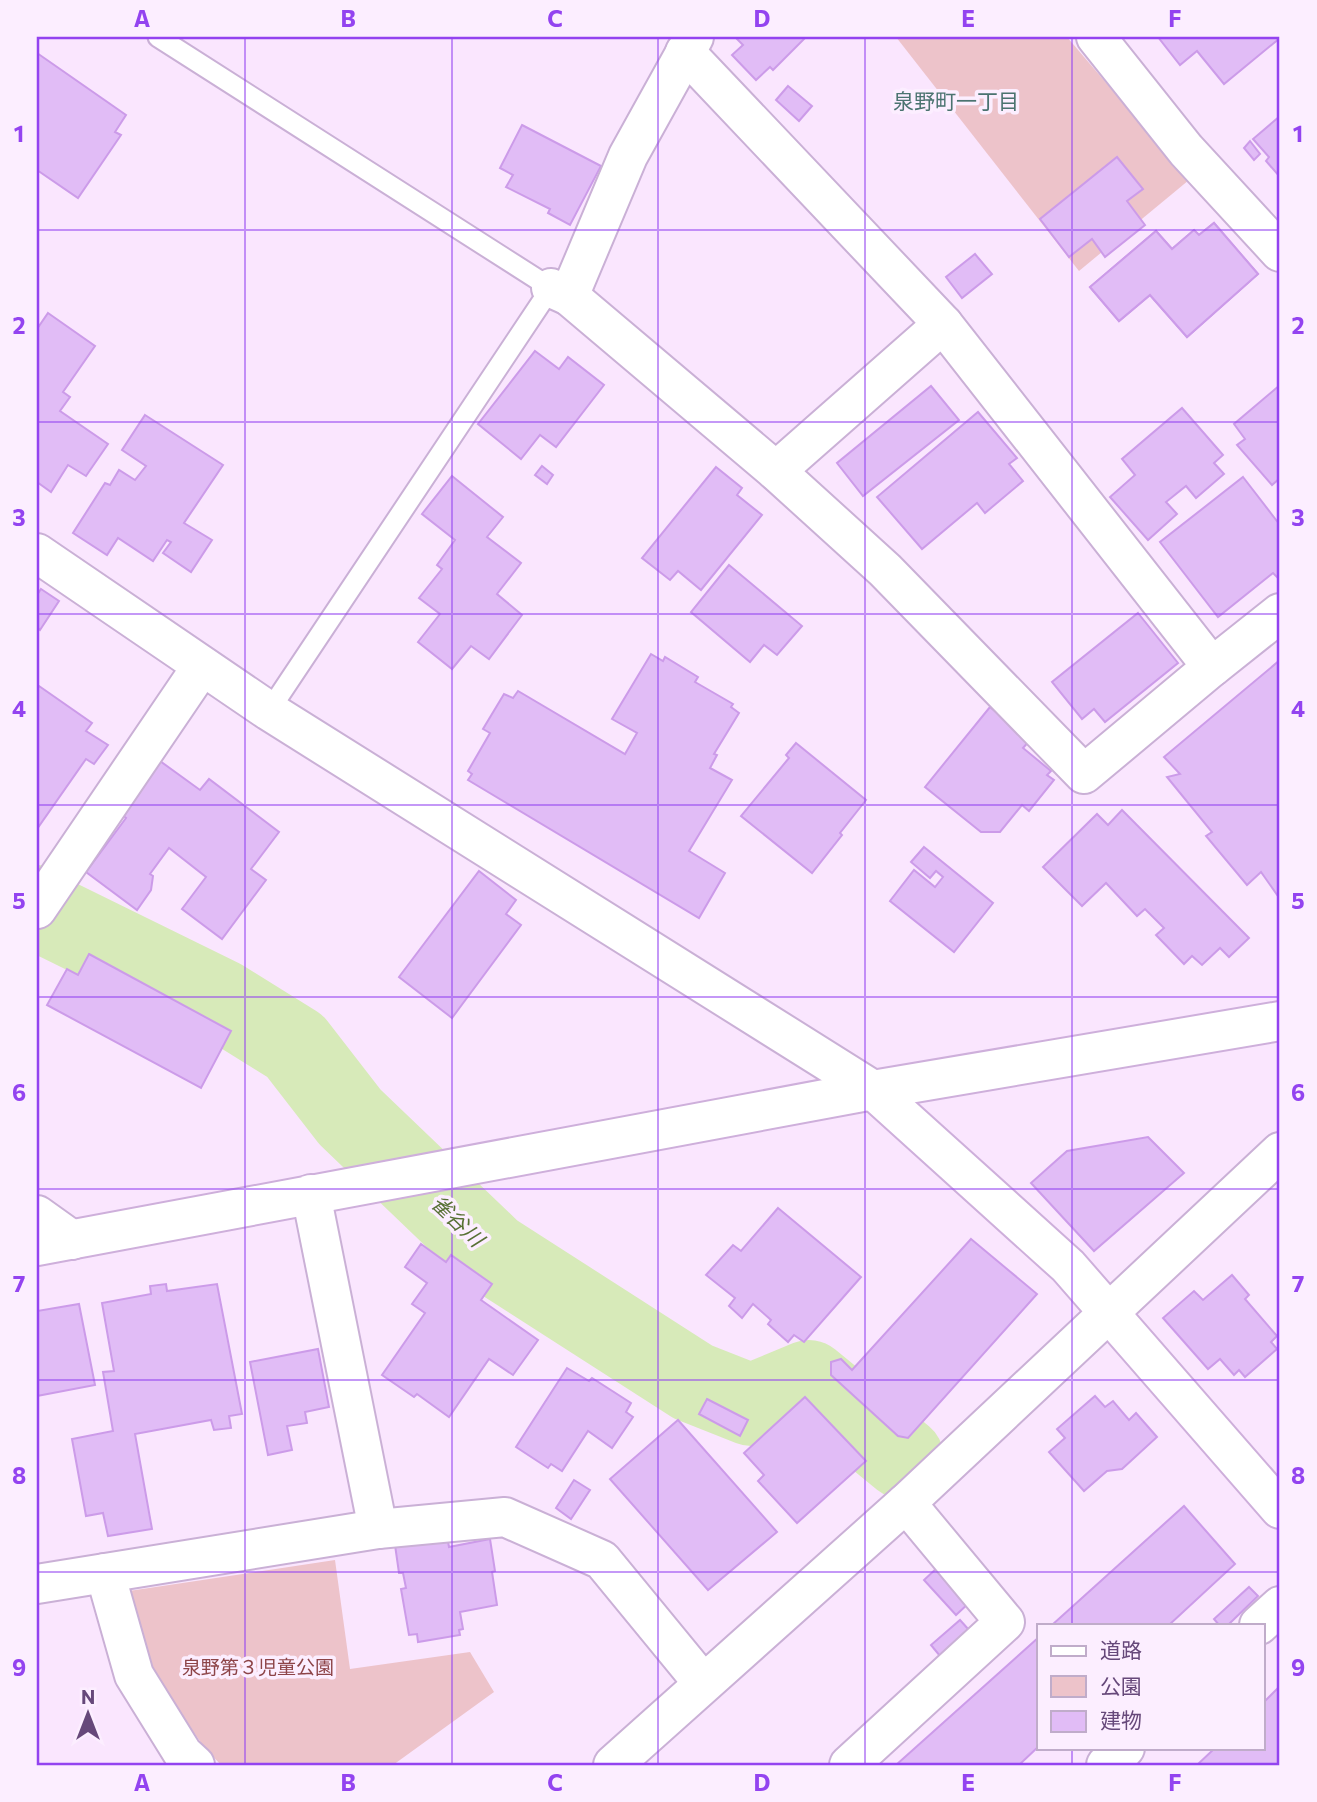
<svg xmlns="http://www.w3.org/2000/svg" width="1317" height="1802" font-family="Commissioner,'Noto Sans JP',sans-serif">
	<style>
		.green { fill: #edc3ca }
		.lines { fill: none; stroke-linecap: round; stroke-linejoin: round }
		.river { stroke: #d7eab9; stroke-width: 82 }
		.building { fill: #e1bcf6; stroke: #cc9be9; stroke-width: 2 }
		.lane-casing { stroke: #cab0d6; stroke-width: 23 }
		.street-casing { stroke: #cab0d6; stroke-width: 42 }
		.secondary-casing { stroke: #ceafdb; stroke-width: 42 }
		.lane { stroke: #fff; stroke-width: 19 }
		.street { stroke: #fff; stroke-width: 38 }
		.secondary { stroke: #fff; stroke-width: 38 }
		.grid { fill: none; stroke: #9343f0; stroke-width: 2; stroke-opacity: 0.55 }
		.labels { text-anchor: middle; dominant-baseline: central; stroke-width: 7; stroke-linejoin: round; paint-order: stroke }
		.park-label { font-size: 19px; fill: #8d4448; stroke: #fceeff }
		.neighbourhood-label { font-size: 21px; fill: #4b7370; stroke: #fceeff }
		.water-label { font-size: 21px; font-style: italic; fill: #587135; stroke: #fceeff }
		.neatline { fill: none; stroke: #9343f0; stroke-width: 2.5 }
		.grid-label { font-size: 23px; text-anchor: middle; font-weight: bold; fill: #9343f0 }
	</style>
	<rect width="100%" height="100%" fill="#fae6fe"/>
	<g class="green">
		<polygon points="896,37 1067,37 1189,180 1079,271"/>
		<polygon points="335,1560 350,1669 470,1652 494,1692 393,1765 221,1765 204,1747 152,1673 129,1591"/>
	</g>
	<g class="lines">
		<polyline class="river" points="37,906 48,915 221,1000 295,1046 350,1117 492,1253 693,1382 751,1405 809,1381 903,1458"/>
	</g>
	<g class="building">
		<polygon points="735,37 806,37 773,70 770,67 756,80 732,55 743,45"/>
		<polygon points="1158,37 1280,37 1280,38 1224,84 1197,51 1180,65"/>
		<polygon points="37,53 126,115 115,132 121,135 78,198 37,170"/>
		<polygon points="788,86 812,106 799,121 776,100"/>
		<polygon points="1280,116 1280,177 1266,161 1269,157 1253,139"/>
		<polygon points="522,125 601,166 570,225 548,213 550,209 506,187 513,175 500,168"/>
		<polygon points="1250,141 1260,154 1254,160 1244,148"/>
		<polygon points="1117,157 1143,189 1127,201 1145,225 1105,257 1092,239 1069,257 1040,219"/>
		<polygon points="1214,223 1258,274 1187,337 1150,295 1119,321 1090,287 1156,231 1172,249 1194,230 1199,235"/>
		<polygon points="1214,223 1258,274 1187,337 1150,295 1119,321 1090,287 1156,231 1172,249 1194,230 1199,235"/>
		<polygon points="975,254 992,274 962,298 946,277"/>
		<polygon points="48,313 95,346 63,392 70,397 60,411 108,444 86,476 68,465 51,492 37,482 37,329"/>
		<polygon points="535,351 559,369 568,357 604,385 556,447 540,435 521,459 478,424"/>
		<polygon points="1280,385 1280,478 1272,485 1237,445 1245,439 1234,424"/>
		<polygon points="931,386 959,420 863,496 837,463"/>
		<polygon points="1182,408 1223,455 1214,463 1224,474 1196,498 1186,486 1166,502 1177,514 1148,540 1110,497 1135,475 1122,459"/>
		<polygon points="978,412 1017,458 1009,464 1023,481 985,513 977,503 922,549 877,497"/>
		<polygon points="145,415 223,465 184,523 212,540 191,572 163,553 171,542 167,540 153,561 118,538 107,555 73,533 105,483 110,485 119,470 135,480 146,466 122,450"/>
		<polygon points="542,466 553,475 547,484 535,475"/>
		<polygon points="716,467 742,488 737,495 762,515 701,590 678,571 670,580 642,558"/>
		<polygon points="452,476 503,517 487,537 521,563 497,594 522,615 489,659 471,646 452,669 418,642 440,614 419,598 442,569 437,565 455,540 422,514"/>
		<polygon points="1243,477 1280,525 1280,580 1273,573 1218,617 1160,542"/>
		<polygon points="729,565 802,626 777,655 764,645 750,662 691,612"/>
		<polygon points="41,589 59,601 40,630 37,627 37,595"/>
		<polygon points="1138,613 1178,663 1105,722 1094,709 1082,719 1052,682"/>
		<polygon points="651,654 663,661 665,657 698,677 695,682 733,704 731,707 739,713 714,754 717,755 710,768 732,780 689,851 725,873 699,918 468,780 472,774 468,771 490,733 483,729 504,694 513,698 518,691 625,754 637,733 612,719"/>
		<polygon points="1280,660 1280,899 1261,872 1247,885 1206,836 1212,832 1167,777 1180,774 1164,757"/>
		<polygon points="39,686 92,723 86,731 108,745 94,764 86,759 37,829 37,690"/>
		<polygon points="990,707 1030,740 1023,748 1051,771 1047,775 1054,780 1029,811 1022,805 1000,832 981,832 925,787"/>
		<polygon points="796,743 866,800 840,833 842,835 812,873 741,816 789,758 786,755"/>
		<polygon points="160,761 200,790 209,779 279,832 251,869 266,880 222,939 182,909 206,877 169,848 150,874 153,876 151,890 137,910 86,872 126,818 121,814"/>
		<polygon points="1122,810 1249,938 1229,957 1220,948 1202,965 1192,956 1184,964 1156,935 1164,928 1145,909 1137,916 1106,883 1082,906 1043,867 1097,814 1108,825"/>
		<polygon points="924,847 993,903 954,952 890,901 914,870 935,887 943,877 936,871 930,878 911,862"/>
		<polygon points="479,871 516,900 506,914 521,925 452,1018 399,977"/>
		<polygon points="89,954 231,1031 201,1088 47,1005 67,969 78,975"/>
		<polygon points="1148,1137 1184,1173 1094,1251 1031,1183 1067,1151"/>
		<polygon points="778,1208 861,1277 804,1342 794,1335 788,1342 768,1324 771,1320 753,1304 742,1318 729,1306 735,1298 706,1275 733,1245 741,1251"/>
		<polygon points="971,1239 1037,1294 908,1438 898,1436 831,1375 831,1362 841,1359 852,1370"/>
		<polygon points="421,1244 446,1262 451,1255 492,1284 481,1300 538,1340 513,1375 489,1359 449,1417 417,1394 414,1397 382,1375 425,1313 412,1304 427,1283 405,1267"/>
		<polygon points="1232,1275 1249,1295 1245,1299 1277,1336 1271,1342 1277,1349 1245,1377 1239,1370 1234,1375 1220,1359 1208,1369 1163,1318 1194,1291 1203,1300"/>
		<polygon points="166,1284 167,1291 217,1284 242,1414 229,1416 231,1428 214,1430 211,1420 135,1434 152,1529 108,1536 103,1513 86,1516 72,1439 113,1431 103,1372 114,1371 102,1303 151,1294 150,1286"/>
		<polygon points="79,1304 95,1385 37,1396 37,1311"/>
		<polygon points="318,1349 329,1407 305,1412 307,1423 287,1426 292,1450 268,1455 250,1362"/>
		<polygon points="567,1368 589,1381 592,1378 631,1403 626,1412 633,1417 612,1448 588,1431 562,1471 551,1464 548,1468 516,1447"/>
		<polygon points="1095,1396 1105,1407 1113,1401 1129,1420 1136,1413 1157,1437 1122,1469 1107,1471 1084,1491 1049,1452 1065,1438 1057,1429"/>
		<polygon points="805,1397 866,1461 797,1523 758,1481 764,1475 744,1453"/>
		<polygon points="707,1399 748,1420 740,1436 699,1414"/>
		<polygon points="678,1420 777,1532 708,1590 610,1479"/>
		<polygon points="574,1480 590,1490 571,1519 556,1508"/>
		<polygon points="1184,1506 1235,1564 1169,1625 1052,1625"/>
		<polygon points="447,1536 449,1547 490,1539 495,1571 492,1572 497,1605 460,1612 463,1629 459,1630 460,1635 418,1642 417,1634 409,1635 401,1589 406,1588 403,1573 399,1573 395,1545"/>
		<polygon points="937,1568 969,1603 956,1615 924,1580"/>
		<polygon points="1249,1587 1258,1596 1228,1625 1219,1625 1214,1619"/>
		<polygon points="960,1620 969,1630 940,1656 931,1645"/>
		<polygon points="1039,1637 1039,1746 1019,1765 896,1765"/>
		<polygon points="1280,1686 1280,1765 1197,1765 1215,1748 1263,1748 1263,1703"/>
	</g>
	<g class="lines">
		<defs>
			<polyline id="lane" points="158,37 551,288 269,711"/>
			<g id="street">
				<polyline points="1096,37 1186,150 1280,252"/>
				<polyline points="685,52 943,324 1212,667 1280,613"/>
				<polyline points="551,288 569,296 628,156 694,37"/>
				<polyline points="569,296 776,471 885,570 1084,774 1212,667"/>
				<polyline points="776,471 943,324"/>
				<polyline points="37,553 269,711 873,1090"/>
				<polyline points="37,909 202,666"/>
				<polyline points="311,1194 378,1529"/>
				<polyline points="37,1215 72,1240"/>
				<polyline points="105,1573 134,1675 183,1754 195,1765"/>
				<polyline points="37,1584 378,1529 505,1517 602,1560 703,1683"/>
				<polyline points="1259,1625 1280,1606"/>
				<polyline points="613,1765 906,1503 1280,1152"/>
				<polyline points="849,1765 1005,1622 906,1503"/>
				<polyline points="1106,1765 1125,1748"/>
			</g>
			<g id="secondary">
				<polyline points="873,1090 1068,1266 1280,1509"/>
				<polyline points="37,1246 873,1090 1280,1021"/>
			</g>
		</defs>
		<use href="#lane" class="lane-casing"/>
		<use href="#street" class="street-casing"/>
		<use href="#secondary" class="secondary-casing"/>
		<use href="#lane" class="lane"/>
		<use href="#street" class="street"/>
		<use href="#secondary" class="secondary"/>
	</g>
	<path class="grid" d="M245 37V1765M452 37V1765M658 37V1765M865 37V1765M1072 37V1625M37 230H1280M37 422H1280M37 614H1280M37 805H1280M37 997H1280M37 1189H1280M37 1380H1280M37 1572H1280M1072 1748V1765"/>
	<g class="labels">
		<g class="park-label">
			<text x="258" y="1666">泉野第３児童公園</text>
		</g>
		<g class="neighbourhood-label">
			<text x="956" y="100">泉野町一丁目</text>
		</g>
		<g class="water-label">
			<text transform="translate(458 1220) rotate(44)">雀谷川</text>
		</g>
	</g>
	<rect width="1317" height="1802" fill="none" stroke="#fceeff" stroke-width="77"/>
	<rect x="1037" y="1624" width="228" height="126" fill="#fceeff" stroke="#c0acca" stroke-width="2"/>
	<rect x="1051" y="1646" width="35" height="10" fill="#ffffff" stroke="#c0acca" stroke-width="2"/>
	<text x="1100" y="1658" font-size="21" fill="#66487a">道路</text>
	<rect x="1051" y="1676" width="35" height="21" fill="#edc3ca" stroke="#c0acca" stroke-width="2"/>
	<text x="1100" y="1694" font-size="21" fill="#66487a">公園</text>
	<rect x="1051" y="1711" width="35" height="21" fill="#e1bcf6" stroke="#c0acca" stroke-width="2"/>
	<text x="1100" y="1728" font-size="21" fill="#66487a">建物</text>
	<g transform="translate(88 1714)" stroke="#fceeff" stroke-width="5" paint-order="stroke">
	<path d="M0-5L12 26L0 18L-12 26Z" fill="#66487a"/>
	<text y="-10" font-size="19" font-weight="bold" text-anchor="middle" fill="#66487a">N</text>
	</g>
	<rect x="38" y="38" width="1240" height="1726" class="neatline"/>
	<g class="grid-label">
		<text x="142" y="27">A</text>
		<text x="348" y="27">B</text>
		<text x="555" y="27">C</text>
		<text x="762" y="27">D</text>
		<text x="968" y="27">E</text>
		<text x="1175" y="27">F</text>
		<text x="19" y="142">1</text>
		<text x="1298" y="142">1</text>
		<text x="19" y="334">2</text>
		<text x="1298" y="334">2</text>
		<text x="19" y="526">3</text>
		<text x="1298" y="526">3</text>
		<text x="19" y="717">4</text>
		<text x="1298" y="717">4</text>
		<text x="19" y="909">5</text>
		<text x="1298" y="909">5</text>
		<text x="19" y="1101">6</text>
		<text x="1298" y="1101">6</text>
		<text x="19" y="1292">7</text>
		<text x="1298" y="1292">7</text>
		<text x="19" y="1484">8</text>
		<text x="1298" y="1484">8</text>
		<text x="19" y="1676">9</text>
		<text x="1298" y="1676">9</text>
		<text x="142" y="1791">A</text>
		<text x="348" y="1791">B</text>
		<text x="555" y="1791">C</text>
		<text x="762" y="1791">D</text>
		<text x="968" y="1791">E</text>
		<text x="1175" y="1791">F</text>
	</g>
</svg>
